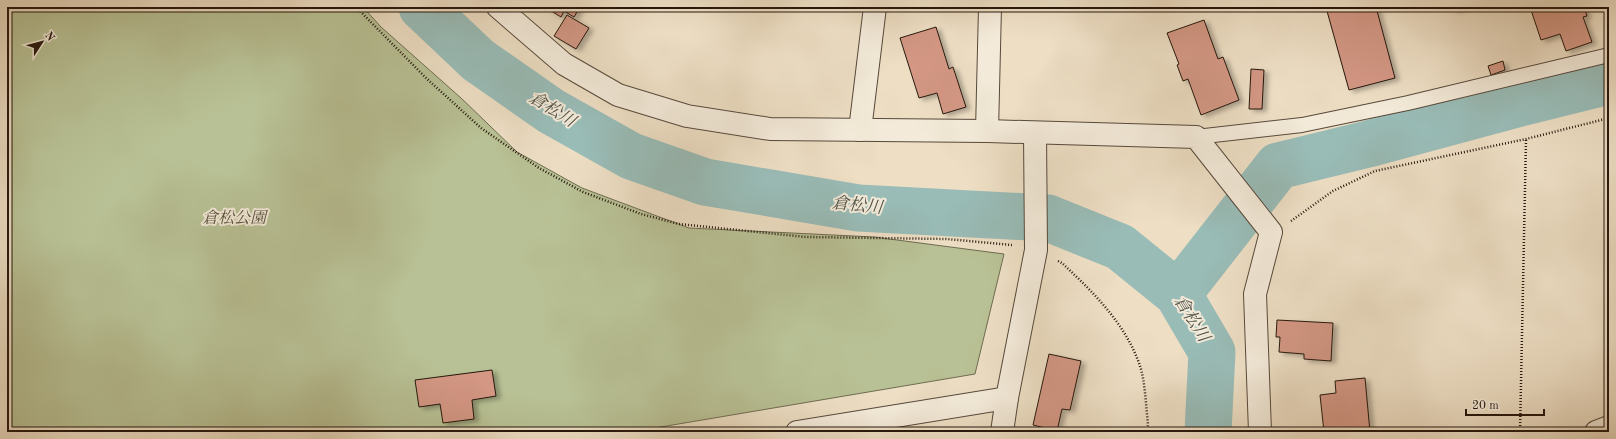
<svg xmlns="http://www.w3.org/2000/svg" width="1616" height="439" font-family="'Old Standard TT','Noto Serif JP',serif">
	<style>
		.green { fill: #b8c195; stroke: #6e6c51 }
		.lines { fill: none; stroke-linecap: round; stroke-linejoin: round }
		.river { stroke: #99bcb7; stroke-width: 47 }
		.building { fill: #d39784; stroke: #25170d; filter: url(#shadow) }
		.service-casing { stroke: #57493b; stroke-width: 16 }
		.minor-casing { stroke: #57493b; stroke-width: 24 }
		.tertiary-casing { stroke: #57493b; stroke-width: 24 }
		.path { stroke: #25170d; stroke-width: 2.5; stroke-dasharray: 1 2; stroke-linecap: butt }
		.service { stroke: #f3ead9; stroke-width: 14 }
		.minor { stroke: #f3ead9; stroke-width: 22 }
		.tertiary { stroke: #f3ead9; stroke-width: 22 }
		.labels { text-anchor: middle; dominant-baseline: central; stroke-width: 4; stroke-linejoin: round; paint-order: stroke }
		.park-label { font-size: 16px; font-style: italic; fill: #58523d; stroke: #f3ead9 }
		.water-label { font-size: 17px; font-style: italic; fill: #4e5148; stroke: #f3ead9 }
	</style>
	<defs>
		<filter id="shadow"><feDropShadow dx="4.5" dy="2.5" stdDeviation="2" flood-color="#0004"/></filter>
	</defs>
	<rect width="100%" height="100%" fill="#eddec4"/>
	<filter id="stains"><feTurbulence type="fractalNoise" baseFrequency=".005" numOctaves="4"/><feColorMatrix values="0 0 0 0 .2 0 0 0 0 .09 0 0 0 0 .02 0 0 0 .5 -.17"/></filter>
	<radialGradient id="worn" r=".72"><stop offset=".6" stop-color="#630" stop-opacity="0"/><stop offset="1" stop-color="#630" stop-opacity=".3"/></radialGradient>
	<polygon class="green" points="7,7 363,7 381,27 461,98 517,152 582,188 689,228 874,237 1004,254 975,374 631,432 7,432"/>
	<g class="lines">
		<g class="river">
			<polyline points="422,7 478,60 551,111 631,156 705,182 858,208 1048,218 1120,247 1178,294 1212,352 1208,432"/>
			<polyline points="1178,294 1278,166 1368,144 1524,102 1609,81"/>
		</g>
	</g>
	<g class="building">
		<polygon points="545,7 580,7 574,17 564,11 561,17"/>
		<polygon points="1344,7 1376,7 1395,78 1349,90 1327,11"/>
		<polygon points="1452,7 1464,7 1453,10"/>
		<polygon points="1530,7 1584,7 1587,16 1583,17 1592,42 1566,51 1560,34 1541,40"/>
		<polygon points="567,15 589,28 576,49 554,36"/>
		<polygon points="1204,20 1218,59 1223,57 1239,100 1201,115 1188,79 1183,81 1177,65 1179,64 1167,33"/>
		<polygon points="936,27 949,69 953,67 966,107 943,114 937,93 919,98 900,38"/>
		<polygon points="1503,61 1505,70 1491,75 1488,66"/>
		<polygon points="1251,69 1264,70 1262,109 1249,109"/>
		<polygon points="1277,320 1333,323 1331,361 1304,359 1304,354 1279,352 1280,337 1276,337"/>
		<polygon points="1049,354 1081,361 1070,410 1062,409 1057,431 1033,425"/>
		<polygon points="492,370 496,396 472,400 474,419 443,423 440,404 419,407 415,380"/>
		<polygon points="1365,378 1370,432 1324,432 1320,395 1336,393 1335,381"/>
	</g>
	<g class="lines">
		<defs>
			<polyline id="service" points="1196,137 1302,125 1408,103 1609,55"/>
			<g id="minor">
				<polyline points="498,7 564,64 618,95 687,116 770,129 987,131 1196,137 1271,232 1255,294 1260,432"/>
				<polyline points="860,130 875,7"/>
				<polyline points="987,131 990,7"/>
				<polyline points="797,432 1007,398"/>
				<polyline points="1002,432 1007,398 1036,250 1035,133"/>
			</g>
			<polyline id="tertiary" points="1596,432 1609,427"/>
		</defs>
		<use href="#service" class="service-casing"/>
		<use href="#minor" class="minor-casing"/>
		<use href="#tertiary" class="tertiary-casing"/>
		<g class="path">
			<polyline points="356,7 426,78 481,128 539,168 583,192 641,214 679,224 806,237 947,239 1012,245"/>
			<polyline points="1291,221 1333,191 1375,171 1526,139 1609,118"/>
			<path d="M1058 261 1062 263C1093 292 1126 324 1140 366 1145 380 1146 407 1148 424L1147 432"/>
			<polyline points="1520,432 1526,139"/>
		</g>
		<use href="#service" class="service"/>
		<use href="#minor" class="minor"/>
		<use href="#tertiary" class="tertiary"/>
	</g>
	<g class="labels">
		<g class="park-label">
			<text x="234" y="219">倉松公園</text>
		</g>
		<g class="water-label">
			<text transform="translate(552 110) rotate(32)">倉松川</text>
			<text transform="translate(857 206) rotate(6)">倉松川</text>
			<text transform="translate(1191 319) rotate(58)">倉松川</text>
		</g>
	</g>
	<rect width="1616" height="439" fill="none" stroke="#eddec4" stroke-width="24"/>
	<rect x="8" y="8" width="1600" height="423" fill="none" stroke="#25170d" stroke-width="2"/>
	<rect x="12" y="12" width="1592" height="415" fill="none" stroke="#25170d"/>
	<g transform="translate(42 42) rotate(54)" stroke="#f3ead9" stroke-width="3" paint-order="stroke">
	<path d="M0-3L7 15L0 10L-7 15Z" fill="#25170d"/>
	<text y="-6" font-size="11" font-weight="bold" text-anchor="middle" fill="#25170d">N</text>
	</g>
	<path d="M1466 409v6h78v-6" fill="none" stroke="#25170d" stroke-width="2"/>
	<text x="1472" y="409" font-size="12" fill="#25170d" stroke="#f3ead9" stroke-width="3" paint-order="stroke">20 m</text>
	<rect width="100%" height="100%" filter="url(#stains)"/>
	<rect width="100%" height="100%" fill="url(#worn)"/>
</svg>
